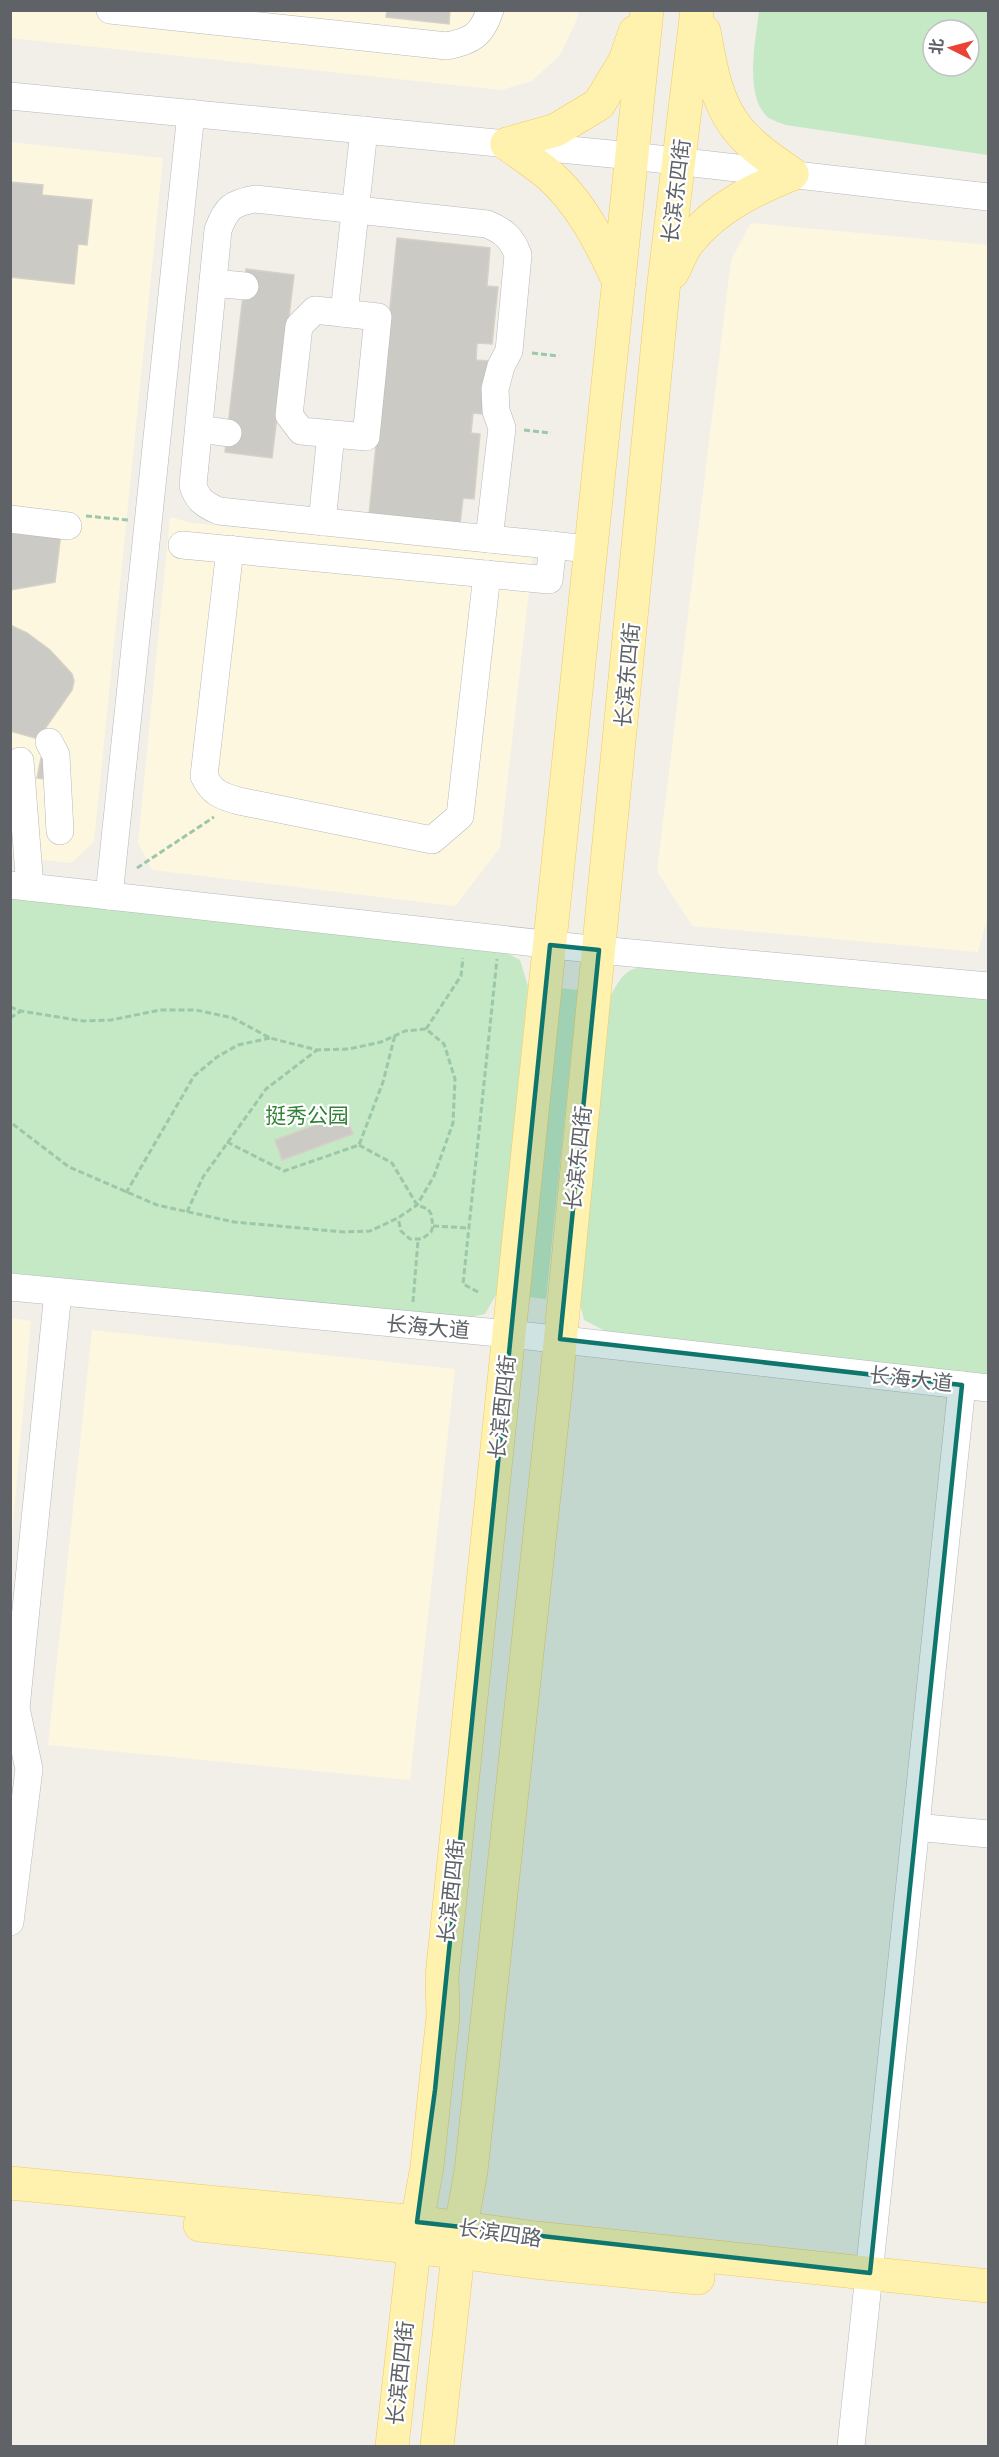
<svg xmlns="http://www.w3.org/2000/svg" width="999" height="2457" font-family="'Work Sans','Noto Sans SC',sans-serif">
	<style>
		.commercial { fill: #fef7e0 }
		.green { fill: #c5e8c5; fill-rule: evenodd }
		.building { fill: #cccac5; stroke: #d6d1c6; stroke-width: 1.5 }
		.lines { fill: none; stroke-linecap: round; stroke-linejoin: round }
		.minor-casing { stroke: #b5b8bc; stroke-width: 28 }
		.major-casing { stroke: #f2c960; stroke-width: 34 }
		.path { stroke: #9cc7a9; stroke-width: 3; stroke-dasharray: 6 3; stroke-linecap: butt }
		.minor { stroke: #fff; stroke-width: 27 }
		.major { stroke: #fff2af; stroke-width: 33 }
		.marked { fill: #0f766e; fill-opacity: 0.2; stroke: #0f766e; stroke-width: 4.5; stroke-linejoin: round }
		.labels { text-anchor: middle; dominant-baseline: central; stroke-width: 4.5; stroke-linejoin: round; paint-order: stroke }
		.street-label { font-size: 21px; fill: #5f6368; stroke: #fff }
		.park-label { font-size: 21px; fill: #348238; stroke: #fff }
	</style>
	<rect width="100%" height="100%" fill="#f1efe8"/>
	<g class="commercial">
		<polygon points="11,10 578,11 578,17 560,55 532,81 501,90 11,38"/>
		<polygon points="10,142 163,158 94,842 71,863 11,856"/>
		<polygon points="751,223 988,245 988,899 987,918 978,952 692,926 657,871 731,260"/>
		<polygon points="170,517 191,523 533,555 500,848 455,906 152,870 138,843"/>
		<polygon points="11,1318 31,1321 11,1546 10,1318"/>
		<polygon points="92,1330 455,1369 410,1780 48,1745"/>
	</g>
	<g class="green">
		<path d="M759 11H988V155L786 125C781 123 774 121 769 118 743 98 756 38 759 11ZM933 30H969V66H933Z"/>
		<polygon points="10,898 495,947 520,960 528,986 497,1293 485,1314 463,1319 11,1273"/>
		<path d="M657 965 988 999V1375L609 1333 584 1320 579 1299 611 995C624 970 629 968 657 965Z"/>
		<polygon points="560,988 578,990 546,1299 528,1297"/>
	</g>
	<g class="building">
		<polygon points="387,10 450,10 449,24 386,17"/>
		<polygon points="10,182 43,185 42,195 92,200 87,245 78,244 74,284 10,277"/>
		<polygon points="397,238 490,248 487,286 498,287 492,344 477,343 476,360 489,361 483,414 473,413 471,433 480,434 474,499 463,498 460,524 369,515"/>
		<polygon points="246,269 294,275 272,458 225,452"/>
		<polygon points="10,527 61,533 55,582 10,590"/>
		<polygon points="10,625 27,633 50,650 72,674 74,681 72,690 40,736 35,738 10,731"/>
		<polygon points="41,758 49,760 45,779 37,778"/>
		<polygon points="345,1114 353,1134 282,1160 275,1140"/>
	</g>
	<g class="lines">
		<defs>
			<g id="minor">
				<path d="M110 10 447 46C472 41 482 35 490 10"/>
				<polyline points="10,96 632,156 988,197"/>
				<path d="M255 199 487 224C504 231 512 238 518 255L509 351 501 366 495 389 496 411 502 428 489 539 219 511C205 505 197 500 193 485L218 230C226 208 232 203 255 199Z"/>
				<polyline points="213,283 245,286"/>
				<polygon points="315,310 378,317 366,437 301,431 289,415 299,326"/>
				<polyline points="344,313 364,130"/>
				<polyline points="199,429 228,433"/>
				<polyline points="10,519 68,526"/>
				<polyline points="322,522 331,434"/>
				<polyline points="489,539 590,549"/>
				<polyline points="182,545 549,580 553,545"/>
				<path d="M230 549 204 776C212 793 221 796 239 801L432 840 460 816 487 574"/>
				<polyline points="49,742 56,755 60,831"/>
				<polyline points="20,761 30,887"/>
				<polyline points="10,885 599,950 988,986"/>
				<polyline points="109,896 191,113"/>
				<polyline points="10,1287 510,1334 988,1388"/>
				<polyline points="916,1827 988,1834"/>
				<polyline points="10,1922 29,1769 16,1708 58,1292"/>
				<polyline points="851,2446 962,1385"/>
			</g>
			<g id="major">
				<path d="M704 31C710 62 714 94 732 121 746 143 771 159 792 174"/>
				<polyline points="507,144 556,130 599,104 625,61 635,32"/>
				<path d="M507 144C521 154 535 163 548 174 580 201 602 245 619 282"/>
				<path d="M672 273C678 263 682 249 690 240 717 207 753 190 792 174"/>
				<polyline points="10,2183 417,2222 536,2238 988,2286"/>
				<polyline points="200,2225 458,2252 534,2262 698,2278"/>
				<polyline points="392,2446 417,2222 427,2167 435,2090 443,2017 442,1976 647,10"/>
				<polyline points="437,2446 461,2227 471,2171 555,1394 663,291 697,10"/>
			</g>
		</defs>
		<use href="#minor" class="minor-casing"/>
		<use href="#major" class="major-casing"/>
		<g class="path">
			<polyline points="532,353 559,356"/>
			<polyline points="524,430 551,433"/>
			<polyline points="86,516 128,520"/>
			<polyline points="137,868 214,817"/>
			<polyline points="10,1007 21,1011 83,1021 111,1020 160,1010 196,1010 233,1018 270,1038 317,1050 349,1049 381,1042 405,1031 426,1029 444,1044 455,1079 453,1123 434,1176 417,1205 398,1218 370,1231 344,1232 234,1222 157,1205 69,1167 10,1122"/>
			<polyline points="10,1018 21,1011"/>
			<polyline points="426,1029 461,976 463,958"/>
			<polyline points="227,1142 284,1171 359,1145 383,1082 395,1035"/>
			<polyline points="359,1145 392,1163 417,1205 428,1209 431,1214 433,1226 431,1232 422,1239 410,1239 401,1231 398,1218"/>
			<polyline points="126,1193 194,1076 217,1057 238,1045 270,1038"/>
			<polyline points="187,1212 203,1177 266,1089 317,1050"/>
			<polyline points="433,1226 468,1228"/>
			<polyline points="478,1292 463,1284 497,959"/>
			<polyline points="413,1302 418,1240"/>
		</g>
		<use href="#minor" class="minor"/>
		<use href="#major" class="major"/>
	</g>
	<path class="marked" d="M550 945 599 950 560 1339 962 1385 870 2273 417 2222 435 2090Z"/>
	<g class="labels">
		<g class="street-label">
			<text transform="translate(676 191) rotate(-83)">长滨东四街</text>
			<text transform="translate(627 675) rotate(-85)">长滨东四街</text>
			<text transform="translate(578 1158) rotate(-84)">长滨东四街</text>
			<text transform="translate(428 1327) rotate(5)">长海大道</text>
			<text transform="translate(911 1379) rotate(6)">长海大道</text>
			<text transform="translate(502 1407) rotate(-84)">长滨西四街</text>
			<text transform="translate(451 1891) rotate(-84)">长滨西四街</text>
			<text transform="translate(500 2233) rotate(8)">长滨四路</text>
			<text transform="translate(400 2373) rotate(-84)">长滨西四街</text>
		</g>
		<g class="park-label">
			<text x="307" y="1115">挺秀公园</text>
		</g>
	</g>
	<rect width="999" height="2457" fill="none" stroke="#5f6368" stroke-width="24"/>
	<g transform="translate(951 48) rotate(276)"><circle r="28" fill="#ffffff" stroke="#bfc1c3" stroke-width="1.5"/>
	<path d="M0-4.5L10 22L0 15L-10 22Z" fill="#ea4335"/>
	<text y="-9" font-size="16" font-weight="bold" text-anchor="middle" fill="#5f6368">北</text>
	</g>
</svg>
